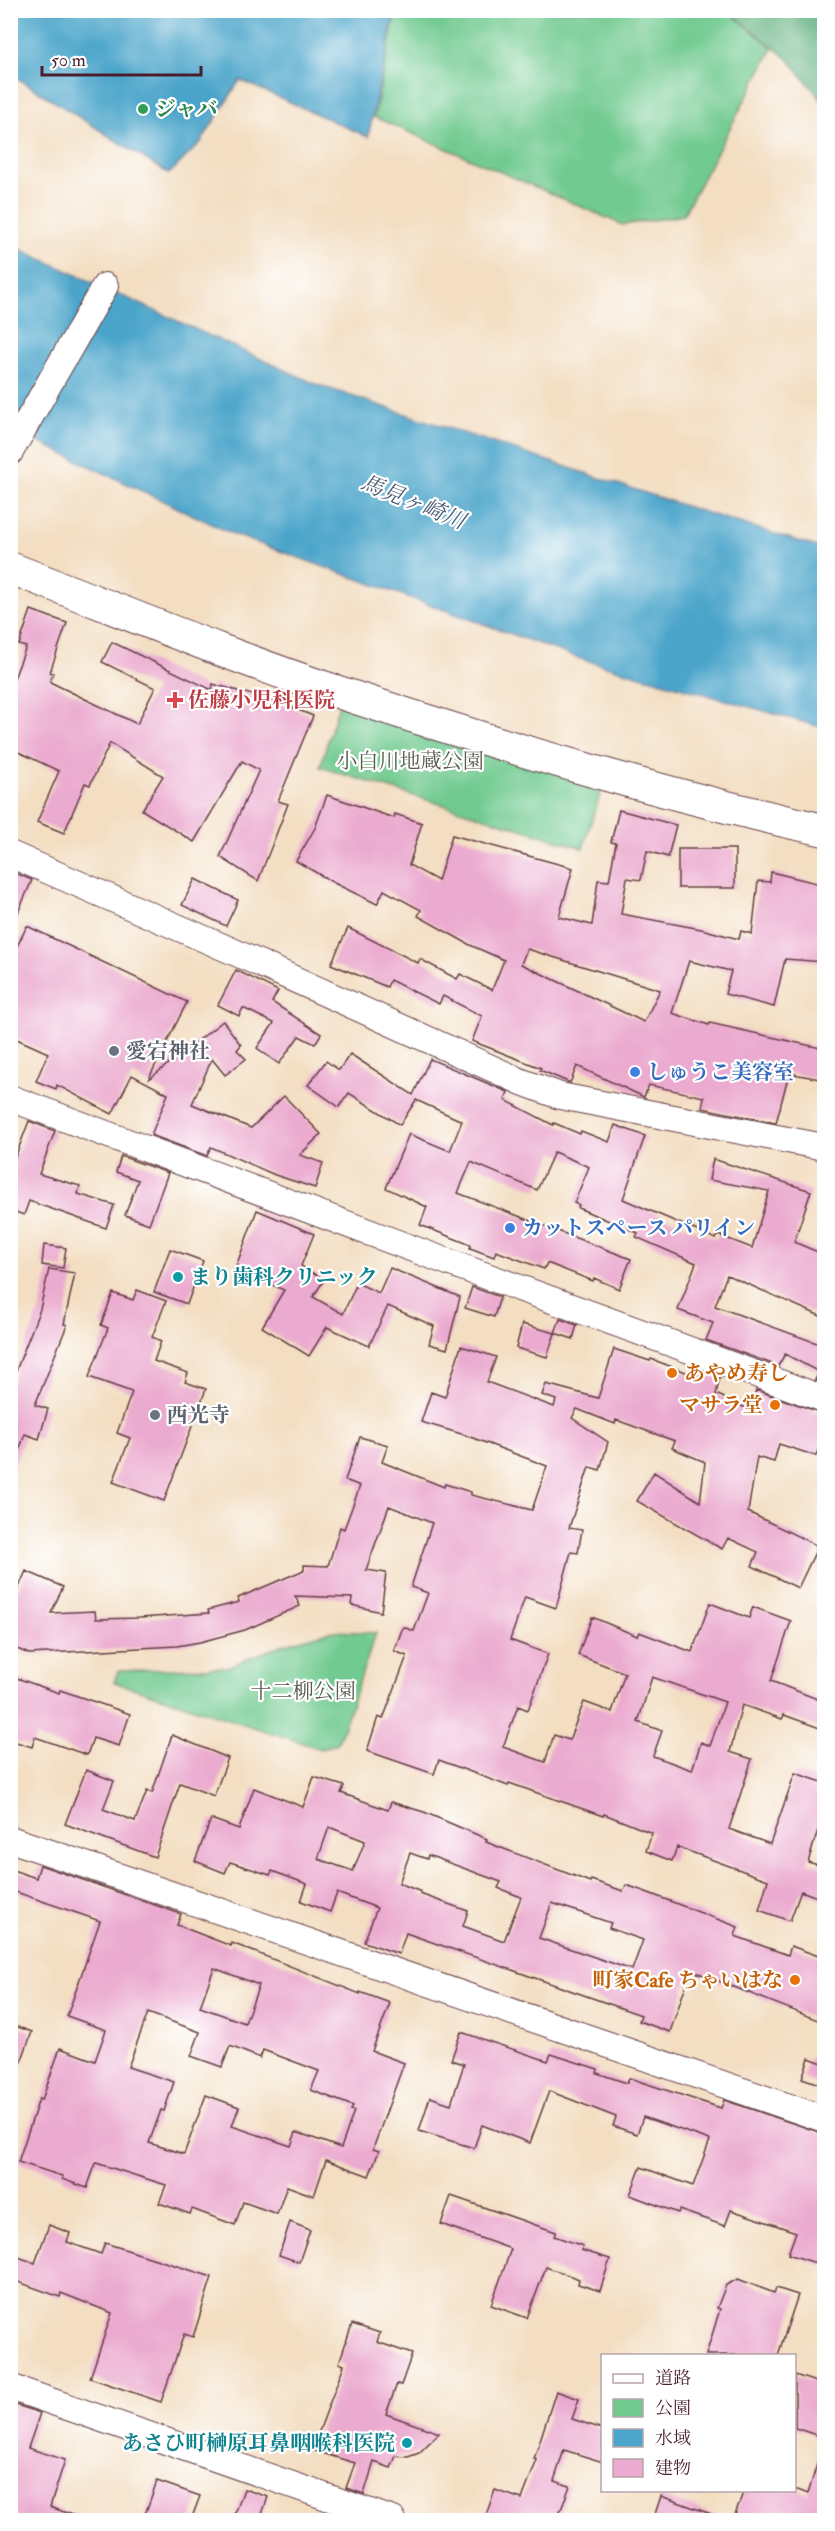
<svg xmlns="http://www.w3.org/2000/svg" width="835" height="2531" font-family="'IM FELL Double Pica','Noto Serif JP',serif">
	<style>
		.green { fill: #71ca90; stroke: #5e745e; stroke-width: 1.5 }
		.forest { fill: #5cae7a; stroke: #536652; stroke-width: 1.5 }
		.water { fill: #4ca5ca; stroke: #4b627a; stroke-width: 1.5 }
		.building { fill: #ebaacf; fill-rule: evenodd }
		.lines { fill: none; stroke-linecap: round; stroke-linejoin: round }
		.minor-casing { stroke: #633c42; stroke-width: 28 }
		.tertiary-casing { stroke: #633c42; stroke-width: 34 }
		.minor { stroke: #fff; stroke-width: 26 }
		.tertiary { stroke: #fff; stroke-width: 32 }
		.leisure-dot { fill: #2e9e5b; stroke: #fff; stroke-width: 2 }
		.health-dot { fill: #e0444e; stroke: #fff; stroke-width: 2 }
		.worship-dot { fill: #6b7280; stroke: #fff; stroke-width: 2 }
		.shop-dot { fill: #3f7fe0; stroke: #fff; stroke-width: 2 }
		.culture-dot { fill: #0f9aa8; stroke: #fff; stroke-width: 2 }
		.food-dot { fill: #e8710a; stroke: #fff; stroke-width: 2 }
		.labels { text-anchor: middle; dominant-baseline: central; stroke-width: 4.5; stroke-linejoin: round; paint-order: stroke }
		.leisure-label { font-size: 21px; font-weight: bold; fill: #27864d; stroke: #fff; text-anchor: start }
		.health-label { font-size: 21px; font-weight: bold; fill: #be3a42; stroke: #fff; text-anchor: start }
		.park-label { font-size: 21px; fill: #585b4e; stroke: #fff }
		.worship-label { font-size: 21px; font-weight: bold; fill: #5b616d; stroke: #fff; text-anchor: start }
		.shop-label { font-size: 21px; font-weight: bold; fill: #366cbe; stroke: #fff; text-anchor: start }
		.culture-label { font-size: 21px; font-weight: bold; fill: #0d838f; stroke: #fff; text-anchor: start }
		.food-label { font-size: 21px; font-weight: bold; fill: #c56008; stroke: #fff; text-anchor: end }
		.water-label { font-size: 22px; font-style: italic; fill: #4b5b73; stroke: #fff }
	</style>
	<rect width="100%" height="100%" fill="#fff"/>
	<filter id="ink" filterUnits="userSpaceOnUse"><feTurbulence type="fractalNoise" baseFrequency=".0167" numOctaves="2"/><feDisplacementMap in="SourceGraphic" scale="12" xChannelSelector="R" yChannelSelector="G"/><feConvolveMatrix kernelMatrix="1 2 1 2 8 2 1 2 1" color-interpolation-filters="sRGB"/></filter>
	<filter id="wash" filterUnits="userSpaceOnUse"><feTurbulence type="fractalNoise" baseFrequency=".008" numOctaves="4" result="noise"/><feDisplacementMap in="SourceGraphic" scale="24" xChannelSelector="R" yChannelSelector="G"/><feGaussianBlur stdDeviation="1.35" result="paint"/><feColorMatrix in="noise" values="0 0 0 0 0 0 0 0 0 0 0 0 0 0 0 0 0 1.4 0 .05"/><feComposite in="paint" operator="in"/></filter>
	<g filter="url(#wash)">
		<rect width="100%" height="100%" fill="#f3dec2"/>
		<g class="green">
			<polygon points="718,10 729,12 773,48 683,215 623,225 374,117 396,11"/>
			<polygon points="339,704 603,785 583,848 320,767"/>
			<polygon points="333,1631 376,1633 338,1743 321,1749 114,1682 118,1671 227,1667 285,1644"/>
		</g>
		<polygon class="forest" points="718,11 824,11 824,103 788,59 729,12"/>
		<g class="water">
			<polygon points="11,10 395,10 395,11 368,137 240,80 201,142 169,174 11,74"/>
			<polygon points="11,245 318,385 691,508 824,549 824,728 581,659 235,535 11,429"/>
		</g>
		<g id="blocks">
			<g class="building">
				<polygon points="31,610 67,623 50,672 53,673 50,682 137,724 155,688 102,662 112,642 212,690 213,684 281,703 313,716 278,801 288,804 258,881 220,857 259,770 242,761 194,842 142,810 163,776 110,743 90,785 85,783 64,833 37,822 59,771 10,748 10,689 26,647 19,645"/>
				<path d="M327 795 394 818 395 814 422 823 409 865 438 881 452 835 573 868 559 917 592 925 598 880 609 881 616 843 611 842 619 810 676 825 668 857 647 851 641 880 627 878 621 914 701 929 739 939 741 931 752 934 758 881 770 882 771 872 825 885V962L785 959 774 1007 725 994 731 971 689 961 672 1013 709 1025 710 1023 825 1049V1080L789 1073 776 1123 702 1108 704 1097 649 1085 644 1097 577 1066 570 1083 568 1082 540 1070 541 1068 472 1041 482 1016 443 996 439 1004 390 980 387 987 331 964 348 928 418 963 420 959 457 979 460 974 492 990 504 960 470 945 418 916 421 910 384 890 377 904 334 883 296 861 315 828ZM527 949 660 990 644 1022 521 964Z"/>
				<rect x="678" y="849" width="57" height="39"/>
				<polygon points="10,871 32,880 10,931"/>
				<polygon points="195,879 238,900 226,926 182,905"/>
				<polygon points="27,926 187,1002 148,1080 223,1021 241,1045 237,1050 246,1059 225,1075 212,1059 192,1104 251,1128 284,1096 321,1134 300,1155 323,1163 315,1188 275,1175 211,1147 207,1156 151,1135 168,1094 132,1075 112,1114 57,1085 56,1089 36,1081 48,1053 10,1036 10,961"/>
				<polygon points="236,970 278,991 272,1002 321,1034 315,1044 299,1036 279,1064 257,1048 274,1023 243,1008 239,1016 218,1005"/>
				<polygon points="350,1054 413,1095 430,1059 508,1092 505,1100 553,1125 554,1123 580,1134 581,1131 609,1142 615,1125 645,1136 623,1199 716,1239 718,1235 752,1248 769,1191 709,1180 713,1159 811,1191 794,1242 825,1255 825,1318 727,1275 715,1306 825,1346 825,1383 815,1380 819,1372 785,1354 778,1366 706,1340 713,1323 678,1310 696,1263 636,1237 638,1233 578,1208 579,1205 574,1203 589,1167 554,1152 537,1190 471,1162 458,1193 631,1259 619,1289 594,1278 593,1281 547,1263 544,1269 496,1251 494,1257 470,1248 471,1245 420,1225 427,1207 386,1188 409,1134 450,1151 462,1121 416,1100 400,1125 349,1093 339,1107 308,1085 326,1061 339,1070"/>
				<polygon points="29,1121 55,1131 39,1174 80,1186 78,1194 114,1205 106,1228 29,1201 24,1215 10,1210 10,1171"/>
				<polygon points="121,1156 168,1173 149,1224 125,1215 138,1180 116,1172"/>
				<polygon points="257,1210 314,1234 301,1266 324,1280 313,1297 343,1314 357,1283 379,1293 390,1268 460,1297 447,1349 429,1344 434,1326 388,1306 369,1346 327,1327 309,1356 262,1327 284,1290 235,1269"/>
				<polygon points="44,1245 66,1248 63,1268 42,1265"/>
				<polygon points="170,1249 203,1261 187,1304 154,1292"/>
				<polygon points="49,1269 75,1273 64,1324 67,1325 35,1405 48,1409 39,1439 25,1434 13,1468 10,1468 10,1386 40,1309"/>
				<polygon points="472,1287 500,1297 494,1317 465,1308"/>
				<polygon points="137,1290 166,1301 152,1337 161,1341 154,1361 188,1373 185,1382 206,1389 164,1501 113,1482 130,1438 117,1433 132,1392 89,1377 108,1328 101,1325 113,1293 133,1300"/>
				<polygon points="560,1319 577,1325 573,1339 555,1333"/>
				<polygon points="522,1324 555,1333 547,1357 516,1348"/>
				<path d="M461 1346 496 1357 487 1382 554 1407 556 1400 542 1395 546 1384 598 1398 614 1349 650 1361 651 1359 699 1377 701 1370 720 1377 716 1394 750 1410 756 1390 825 1414V1426L816 1456 779 1444 774 1462 757 1457 748 1512 818 1546 798 1588 752 1566 758 1552 728 1538 722 1549 637 1501 654 1472 700 1502 705 1462 672 1448 675 1441 616 1420 615 1424 577 1409 572 1418 608 1442 600 1470 589 1467 569 1528 582 1530 578 1553 571 1552 556 1608 525 1597 510 1640 548 1654 528 1710 518 1706 503 1747 545 1762 554 1735 569 1740 584 1702 612 1712 625 1673 578 1655 592 1617 637 1636 639 1632 692 1652 710 1603 749 1618 753 1607 791 1621 771 1681 825 1702V1730L784 1715 782 1719 742 1705 730 1752 752 1759 729 1829 770 1844 795 1773 825 1783V1833L818 1830 808 1862 825 1867V1900L801 1891 790 1921 759 1910 768 1880 677 1847 672 1861 646 1851 652 1833 604 1814 603 1816 509 1783 508 1786 439 1760 434 1774 367 1751 378 1717 383 1719 407 1656 394 1651 403 1627 414 1631 428 1593 411 1587 432 1523 389 1506 366 1570 386 1573 381 1612 351 1605 352 1598 295 1596 300 1606 245 1630 200 1642 177 1646 29 1654 10 1646V1608L26 1571 63 1587 51 1613 95 1611 96 1619 140 1618 209 1613 208 1610 239 1602 238 1598 304 1570V1565L328 1566 340 1527 344 1529 360 1486 345 1480 360 1437 388 1445 382 1462 444 1487 445 1484 471 1492V1495L532 1510 547 1466 465 1435 421 1422 431 1392 445 1397ZM652 1677 725 1702 710 1746 701 1742 692 1770 653 1756 662 1731 638 1722Z"/>
				<polygon points="14,1677 59,1693 60,1690 130,1714 119,1746 93,1738 87,1755 35,1737 32,1747 10,1740 10,1687"/>
				<polygon points="172,1735 228,1758 214,1796 180,1783 155,1857 65,1824 86,1770 114,1781 103,1809 135,1821 147,1791 152,1793"/>
				<path d="M314 1777 344 1786 341 1793 388 1810 391 1802 424 1812 487 1839 486 1842 590 1882 591 1880 623 1891 626 1885 646 1892 738 1927 735 1936 788 1955 791 1946 821 1957 817 1966 825 1967V2023L691 1970 670 2032 639 2021 641 2015 406 1933 399 1954 364 1942 377 1908 337 1893 330 1912 301 1901 307 1884 272 1871 270 1875 230 1862 225 1873 195 1861 211 1819 239 1829 254 1788 303 1807ZM329 1827 365 1841 353 1871 318 1859ZM410 1853 427 1859 428 1855 501 1882 498 1888 521 1897 504 1941 463 1926 468 1911 420 1894 421 1892 399 1883ZM552 1903 611 1923 609 1928 643 1940 632 1970 539 1938Z"/>
				<path d="M40 1865 181 1914 177 1925 231 1946 232 1943 360 1994V1992L390 2003 372 2051 404 2063 373 2149 379 2151 369 2176 326 2160 314 2196 287 2186 277 2214 243 2202 235 2225 192 2209 190 2214 159 2203 166 2185 96 2163 87 2188 62 2179V2176L18 2162 39 2099 42 2100 60 2048 95 2061 106 2030 67 2016 100 1921 10 1890V1869L36 1878ZM214 1968 259 1985 245 2023 200 2007ZM148 2013 200 2032 191 2056 222 2067 230 2046 260 2058 263 2050 319 2071 311 2090 353 2106 351 2110 354 2111 341 2148 296 2132 291 2146 232 2126 239 2107 206 2095 184 2154 149 2143 161 2110 164 2111 174 2082 128 2067Z"/>
				<polygon points="10,2024 32,2032 13,2084 10,2084"/>
				<polygon points="461,2032 548,2061 551,2054 598,2069 597,2073 627,2083 629,2078 721,2108 724,2100 825,2134 825,2266 788,2254 796,2232 731,2210 725,2226 679,2210 678,2213 630,2195 641,2167 693,2186 710,2140 643,2117 637,2134 613,2126 616,2117 549,2091 530,2143 482,2125 474,2148 419,2131 430,2097 451,2104 464,2064 451,2060"/>
				<polygon points="809,2058 825,2064 825,2086 802,2078"/>
				<polygon points="451,2196 556,2232 554,2236 583,2246 581,2250 610,2259 600,2291 578,2284 579,2279 546,2267 527,2318 491,2305 511,2249 441,2224"/>
				<polygon points="290,2222 310,2230 299,2262 279,2255"/>
				<polygon points="49,2225 70,2233 67,2242 101,2254 105,2243 212,2277 193,2337 184,2334 161,2402 90,2378 112,2313 61,2293 60,2297 10,2279 10,2254 35,2263"/>
				<polygon points="738,2279 774,2293 776,2288 798,2295 778,2355 706,2355 720,2309 717,2308 726,2285"/>
				<polygon points="352,2324 380,2333 377,2342 412,2354 401,2385 397,2384 386,2414 439,2433 419,2453 408,2457 396,2456 391,2468 374,2462 364,2494 346,2488 355,2463 312,2450 344,2365 339,2363"/>
				<polygon points="795,2375 825,2385 825,2438 795,2428"/>
				<polygon points="556,2391 579,2399 572,2419 603,2429 603,2462 564,2450 554,2481 570,2486 557,2520 503,2520 486,2515 495,2490 522,2499 537,2460 534,2459"/>
				<polygon points="10,2403 40,2413 28,2448 65,2460 50,2507 82,2518 82,2520 10,2520"/>
				<polygon points="820,2454 825,2454 825,2520 744,2520 734,2517 744,2490 798,2490 808,2494"/>
				<polygon points="157,2481 200,2496 191,2520 143,2520"/>
				<polygon points="244,2489 268,2497 260,2520 233,2520"/>
				<polygon points="661,2496 722,2518 721,2520 653,2520"/>
			</g>
		</g>
	</g>
	<g filter="url(#ink)">
		<use href="#blocks" fill-opacity="0" stroke="#633c42" stroke-width="1.5"/>
		<g class="lines">
			<defs>
				<g id="minor">
					<polyline points="10,452 105,286"/>
					<polyline points="10,854 232,951 522,1082 560,1096 824,1147"/>
					<polyline points="10,1098 448,1262 824,1399"/>
					<polyline points="10,1839 824,2119"/>
					<polyline points="10,2387 393,2520"/>
				</g>
				<path id="tertiary" d="M10 568C117 609 224 654 332 690 495 744 657 793 824 830"/>
			</defs>
			<use href="#minor" class="minor-casing"/>
			<use href="#tertiary" class="tertiary-casing"/>
			<use href="#minor" class="minor"/>
			<use href="#tertiary" class="tertiary"/>
		</g>
	</g>
	<circle class="leisure-dot" cx="143" cy="109" r="6"/>
	<path class="health-dot" d="M172 691h6v6h6v6h-6v6h-6v-6h-6v-6h6z"/>
	<g class="worship-dot">
		<circle cx="114" cy="1051" r="6"/>
		<circle cx="155" cy="1415" r="6"/>
	</g>
	<g class="shop-dot">
		<circle cx="635" cy="1072" r="6"/>
		<circle cx="510" cy="1228" r="6"/>
	</g>
	<g class="culture-dot">
		<circle cx="178" cy="1277" r="6"/>
		<circle cx="407" cy="2443" r="6"/>
	</g>
	<g class="food-dot">
		<circle cx="672" cy="1373" r="6"/>
		<circle cx="775" cy="1405" r="6"/>
		<circle cx="795" cy="1980" r="6"/>
	</g>
	<g class="labels">
		<g class="leisure-label">
			<text x="155" y="109">ジャバ</text>
		</g>
		<g class="health-label">
			<text x="188" y="700">佐藤小児科医院</text>
		</g>
		<g class="park-label">
			<text x="410" y="761">小白川地蔵公園</text>
			<text x="303" y="1691">十二柳公園</text>
		</g>
		<g class="worship-label">
			<text x="126" y="1051">愛宕神社</text>
			<text x="167" y="1415">西光寺</text>
		</g>
		<g class="shop-label">
			<text x="647" y="1072">しゅうこ美容室</text>
			<text x="522" y="1228">カットスペース パリイン</text>
		</g>
		<g class="culture-label">
			<text x="190" y="1277">まり歯科クリニック</text>
			<text x="395" y="2443" text-anchor="end">あさひ町榊原耳鼻咽喉科医院</text>
		</g>
		<g class="food-label">
			<text x="684" y="1373" text-anchor="start">あやめ寿し</text>
			<text x="763" y="1405">マサラ堂</text>
			<text x="783" y="1980">町家Cafe ちゃいはな</text>
		</g>
		<g class="water-label">
			<text transform="translate(413 502) rotate(22)">馬見ヶ崎川</text>
		</g>
	</g>
	<rect width="835" height="2531" fill="none" stroke="#fff" stroke-width="36"/>
	<rect x="601" y="2354" width="195" height="138" fill="#ffffff" stroke="#b7a5aa" stroke-width="1.5"/>
	<rect x="613" y="2374" width="30" height="9" fill="#ffffff" stroke="#b7a5aa" stroke-width="1.5"/>
	<text x="655" y="2384" font-size="18" fill="#4a1f2b">道路</text>
	<rect x="613" y="2399" width="30" height="18" fill="#71ca90" stroke="#b7a5aa" stroke-width="1.5"/>
	<text x="655" y="2414" font-size="18" fill="#4a1f2b">公園</text>
	<rect x="613" y="2429" width="30" height="18" fill="#4ca5ca" stroke="#b7a5aa" stroke-width="1.5"/>
	<text x="655" y="2444" font-size="18" fill="#4a1f2b">水域</text>
	<rect x="613" y="2459" width="30" height="18" fill="#ebaacf" stroke="#b7a5aa" stroke-width="1.5"/>
	<text x="655" y="2474" font-size="18" fill="#4a1f2b">建物</text>
	<path d="M42 66v9h159v-9" fill="none" stroke="#4a1f2b" stroke-width="3"/>
	<text x="51" y="66" font-size="18" fill="#4a1f2b" stroke="#ffffff" stroke-width="4.5" paint-order="stroke">50 m</text>
</svg>
